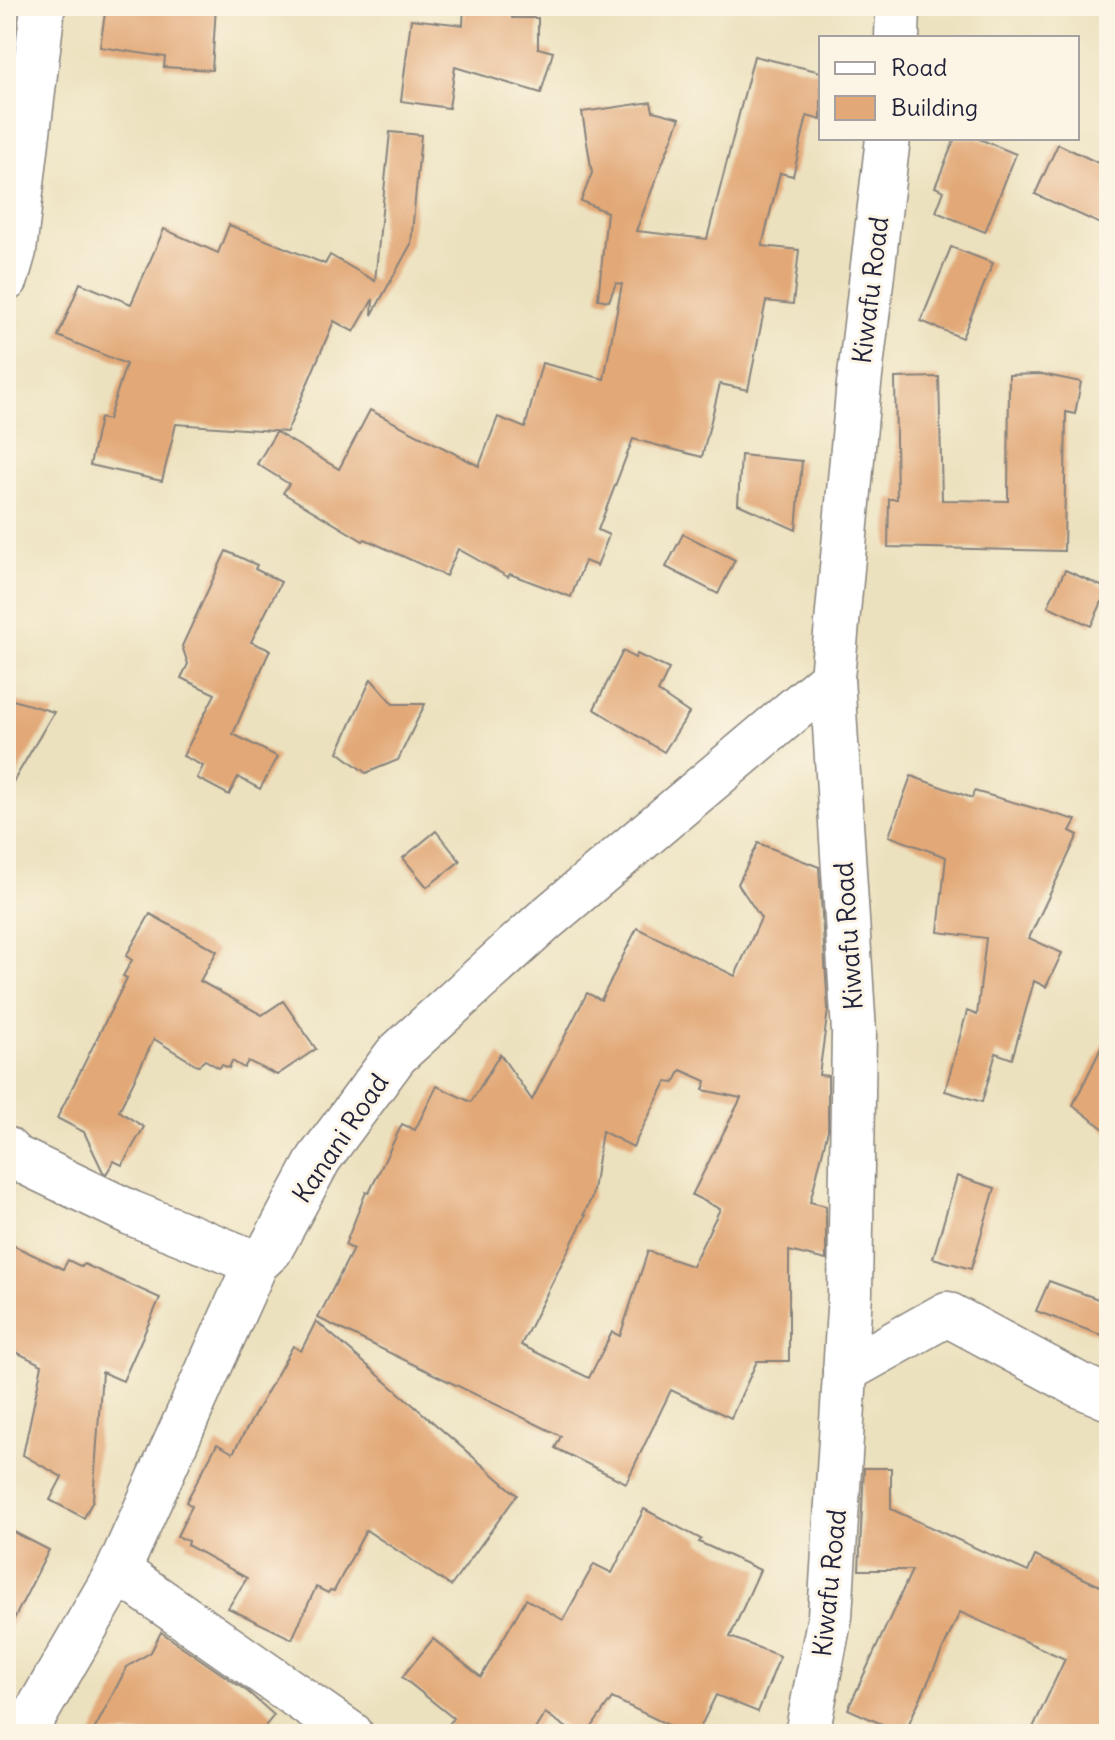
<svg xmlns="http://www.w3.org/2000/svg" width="1115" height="1740" font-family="Delius,sans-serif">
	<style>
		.building { fill: #e2a877; fill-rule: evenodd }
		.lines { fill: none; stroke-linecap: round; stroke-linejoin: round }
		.minor-casing { stroke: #87827c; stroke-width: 47 }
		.minor { stroke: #fff; stroke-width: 44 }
		.labels { text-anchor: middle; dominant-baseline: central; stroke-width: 6; stroke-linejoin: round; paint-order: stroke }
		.street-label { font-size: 26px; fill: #22223b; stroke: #fcf5e5 }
	</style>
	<rect width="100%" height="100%" fill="#fcf5e5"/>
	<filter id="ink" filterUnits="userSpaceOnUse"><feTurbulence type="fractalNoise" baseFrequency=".0125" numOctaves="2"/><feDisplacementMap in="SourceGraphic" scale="16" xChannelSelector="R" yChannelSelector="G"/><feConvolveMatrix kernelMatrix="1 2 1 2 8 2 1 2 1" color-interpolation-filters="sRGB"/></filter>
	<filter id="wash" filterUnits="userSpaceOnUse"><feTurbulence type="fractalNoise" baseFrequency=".006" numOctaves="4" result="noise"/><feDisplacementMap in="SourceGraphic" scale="32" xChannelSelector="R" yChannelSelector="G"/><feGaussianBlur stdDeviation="1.8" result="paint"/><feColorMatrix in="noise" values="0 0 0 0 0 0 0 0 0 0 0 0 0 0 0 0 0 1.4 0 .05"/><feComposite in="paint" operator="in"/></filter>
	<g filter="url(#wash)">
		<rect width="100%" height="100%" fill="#ece1be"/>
		<g id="blocks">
			<g class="building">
				<polygon points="106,6 216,6 212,70 164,67 165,57 100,47"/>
				<polygon points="464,6 513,6 512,18 538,18 538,48 553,52 541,93 455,67 449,108 401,101 411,19 463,25"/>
				<polygon points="754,56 821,72 821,120 807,116 793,176 780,173 762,246 799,250 793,304 766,301 748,390 720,384 702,457 633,439 598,530 609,535 597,566 585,561 571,597 510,574 508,577 458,549 446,576 365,539 363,541 283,493 289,484 257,464 276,432 339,469 370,410 479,466 498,417 525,428 542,363 604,379 622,284 616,283 609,301 598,299 607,212 581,201 592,173 582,112 651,102 653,111 680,118 636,231 707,239"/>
				<polygon points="390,132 421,135 411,244 372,315 373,299 354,332 334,321 287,432 176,424 162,481 90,465 100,418 108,420 126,364 58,336 80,283 131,304 164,229 218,253 229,225 325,264 330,255 375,281"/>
				<polygon points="955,138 977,138 1016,154 985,232 936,212 944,191 935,187"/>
				<polygon points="1058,144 1109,168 1109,228 1035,194"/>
				<polygon points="951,247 993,263 962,338 921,321"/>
				<polygon points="1042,374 1081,382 1075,414 1066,412 1064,551 888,547 889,499 897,499 895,378 939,377 942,500 1008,501 1009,375"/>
				<polygon points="741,455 802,461 796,530 738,504"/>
				<polygon points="683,534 735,560 718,594 666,567"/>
				<polygon points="226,551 257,565 255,569 281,582 251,642 270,650 233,734 278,757 260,789 238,777 229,795 197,778 203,766 183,756 215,694 181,678 188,664 182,646"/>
				<polygon points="1065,570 1108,589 1091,626 1048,606"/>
				<polygon points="623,651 635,658 637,654 669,669 658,692 689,713 664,752 594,709"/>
				<polygon points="371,679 393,704 425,704 398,760 366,773 338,752"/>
				<polygon points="6,698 54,712 6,794"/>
				<polygon points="911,776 972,798 974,791 1076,820 1070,831 1078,835 1029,938 1062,953 1046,987 1034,981 1012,1059 996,1053 982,1102 945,1091 967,1011 977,1015 986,938 938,932 946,857 889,836"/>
				<polygon points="436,831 460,861 427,887 403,858"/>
				<path d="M758 843 819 867 828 1010 819 1075 828 1076V1130L810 1202 826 1206V1260L789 1251V1361H757L731 1418 671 1390 626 1483 555 1448 561 1436 318 1318 353 1249 345 1245 366 1192 369 1193 402 1124 415 1130 437 1086 471 1102 500 1054 532 1100 587 993 601 1000 637 928 735 976 761 918 738 884ZM681 1070 706 1081 703 1090 741 1098 692 1195 720 1209 692 1266 648 1251 620 1336 612 1332 589 1378 521 1345 586 1215 584 1214 592 1197 602 1131 633 1147 666 1082 674 1083Z"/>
				<polygon points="150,914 217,951 200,981 262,1015 283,1001 316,1049 277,1075 248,1061 244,1068 232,1061 229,1068 222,1065 219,1068 205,1060 198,1066 154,1039 119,1111 144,1127 122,1165 114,1161 106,1174 103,1172 84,1132 57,1118 127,978 123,976 132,960 126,956"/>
				<polygon points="1109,1032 1109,1133 1073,1105"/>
				<polygon points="957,1176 995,1188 971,1269 933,1258"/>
				<polygon points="6,1242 63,1269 68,1260 82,1267 84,1264 160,1298 123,1381 102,1372 93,1500 84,1518 50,1500 62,1477 23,1455 42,1365 6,1347"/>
				<polygon points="1049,1281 1109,1303 1109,1338 1036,1311"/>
				<polygon points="316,1321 517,1495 451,1586 366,1530 334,1591 330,1590 328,1593 316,1587 292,1639 228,1608 247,1578 187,1545 188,1541 177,1536 192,1506 186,1502 217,1444 233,1453 293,1346 301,1351"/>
				<polygon points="864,1468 891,1468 891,1509 1028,1572 1035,1556 1109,1590 1109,1714 1100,1734 1030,1734 1065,1659 960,1612 904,1734 848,1709 912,1570 859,1570"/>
				<polygon points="644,1509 701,1539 699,1542 760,1570 730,1637 780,1656 758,1712 716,1695 697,1734 687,1734 612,1698 587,1734 576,1734 545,1713 532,1734 443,1734 453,1718 402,1677 433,1639 481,1677 526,1599 563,1620 594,1564 612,1573"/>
				<polygon points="6,1528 49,1550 6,1635"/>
				<polygon points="161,1632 248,1692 274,1715 259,1734 92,1734 127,1667 151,1652"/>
			</g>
		</g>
	</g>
	<g filter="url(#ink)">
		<use href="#blocks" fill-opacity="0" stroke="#87827c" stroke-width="2"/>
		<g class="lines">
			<defs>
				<g id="minor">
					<polyline points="897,38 898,6"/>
					<polyline points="6,279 14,251 43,6"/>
					<polyline points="6,1149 14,1157 131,1213 256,1263"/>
					<polyline points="845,1371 947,1314 1079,1385 1109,1398"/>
					<polyline points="118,1571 351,1734"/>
					<polyline points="24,1734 118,1571 256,1263 270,1250 319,1159 396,1055 545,920 832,678"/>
					<polyline points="807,1734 830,1616 850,1293 854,1032 832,678 858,393 888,138"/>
				</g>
			</defs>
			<use href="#minor" class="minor-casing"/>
			<use href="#minor" class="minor"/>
		</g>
	</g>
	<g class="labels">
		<g class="street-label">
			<text transform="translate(870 290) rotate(-83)">Kiwafu Road</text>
			<text transform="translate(848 936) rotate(-94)">Kiwafu Road</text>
			<text transform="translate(340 1138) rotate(-56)">Kanani Road</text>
			<text transform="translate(829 1583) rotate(-84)">Kiwafu Road</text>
		</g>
	</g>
	<rect width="1115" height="1740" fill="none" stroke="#fcf5e5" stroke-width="32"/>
	<rect x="819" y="36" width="260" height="104" fill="#fcf5e5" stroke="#a5a1a1" stroke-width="2"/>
	<rect x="835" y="62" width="40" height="12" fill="#ffffff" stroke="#a5a1a1" stroke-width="2"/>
	<text x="891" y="76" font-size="24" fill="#22223b">Road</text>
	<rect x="835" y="96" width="40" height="24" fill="#e2a877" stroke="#a5a1a1" stroke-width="2"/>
	<text x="891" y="116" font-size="24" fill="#22223b">Building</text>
</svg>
